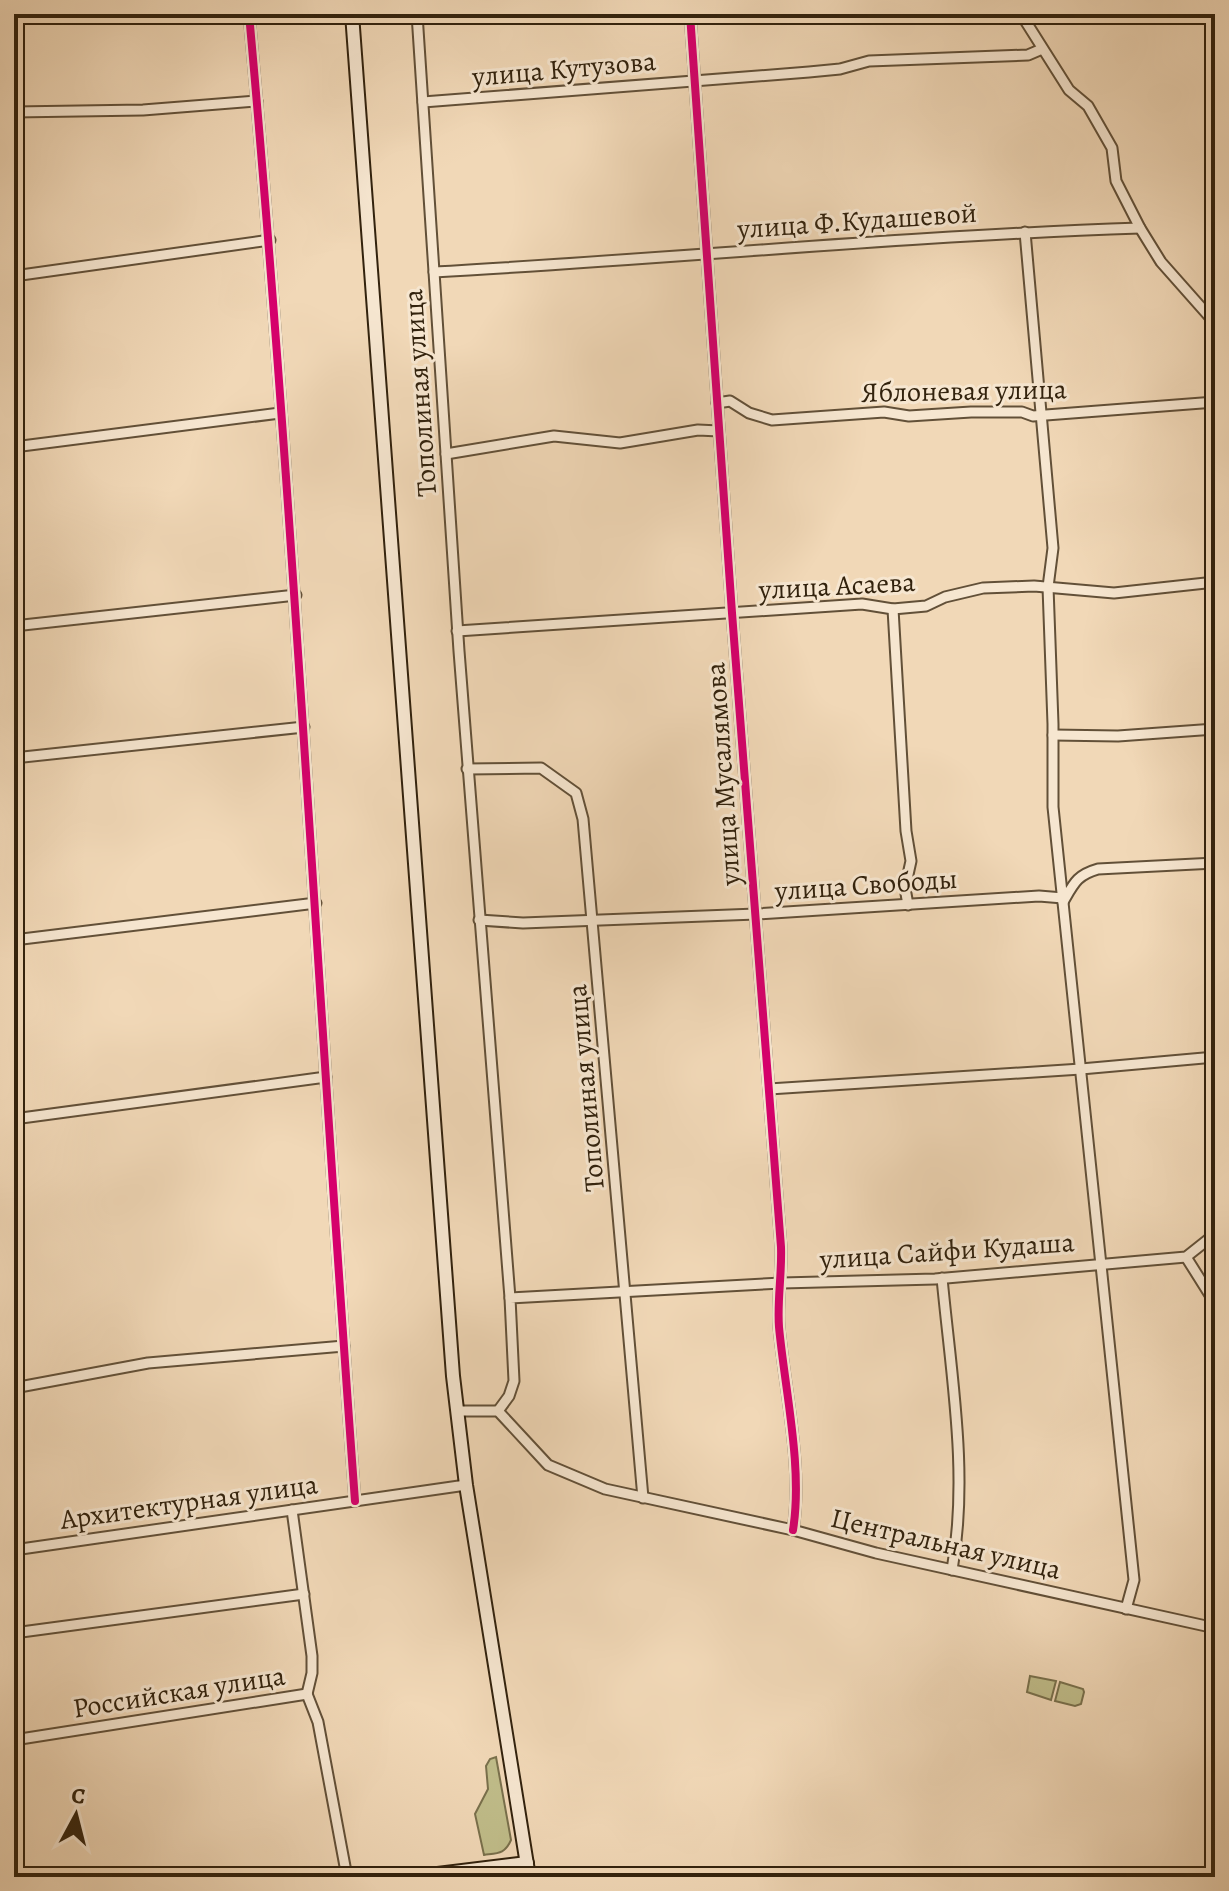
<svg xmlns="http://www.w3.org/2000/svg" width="1229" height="1891" font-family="Alegreya,serif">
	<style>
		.green { fill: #c0bd8a; stroke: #79704c; stroke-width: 2 }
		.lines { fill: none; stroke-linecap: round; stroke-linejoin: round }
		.street-casing { stroke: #625038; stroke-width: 13 }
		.secondary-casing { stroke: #32220d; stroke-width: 16 }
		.street { stroke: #f6e6d0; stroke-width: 9 }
		.secondary { stroke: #f6e6d0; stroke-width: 12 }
		.cycleway-casing { stroke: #f6e6d0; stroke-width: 13 }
		.cycleway { stroke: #d6006c; stroke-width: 8 }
		.labels { text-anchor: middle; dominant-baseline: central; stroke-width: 6; stroke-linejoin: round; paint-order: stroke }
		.street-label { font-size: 28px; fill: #32220d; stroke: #f6e6d0 }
	</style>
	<rect width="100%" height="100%" fill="#f1d8b7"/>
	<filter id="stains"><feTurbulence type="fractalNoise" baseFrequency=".0025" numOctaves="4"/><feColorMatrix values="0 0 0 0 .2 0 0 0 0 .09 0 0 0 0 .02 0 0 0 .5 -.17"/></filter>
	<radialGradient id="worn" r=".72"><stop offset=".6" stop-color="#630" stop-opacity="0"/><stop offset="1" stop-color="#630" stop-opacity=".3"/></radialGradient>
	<g class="green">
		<polygon points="1030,1676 1056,1681 1051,1700 1027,1692"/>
		<polygon points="1060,1682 1083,1689 1084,1692 1081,1704 1075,1706 1055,1701"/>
		<path d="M496 1757 511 1840C505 1854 498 1853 484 1855L475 1814 488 1789 486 1766 490 1759Z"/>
	</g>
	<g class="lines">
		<defs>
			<g id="street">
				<path d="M249 14C294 509 318 1005 355 1501"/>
				<polyline points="417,14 459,651 510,1298"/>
				<path d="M690 14 732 613 781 1247C782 1274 777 1301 779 1327 785 1391 803 1468 793 1530"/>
				<polyline points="1021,14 1069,90 1088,106 1112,148 1116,181 1140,228 1161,262 1215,323"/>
				<polyline points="423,102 809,72 840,69 869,61 1028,55 1042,49"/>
				<polyline points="14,112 143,110 257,101"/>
				<polyline points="1025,232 1053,548 1048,587 1053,724 1053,807 1134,1580 1126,1609"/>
				<path d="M434 272C669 259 904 236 1140 228"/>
				<polyline points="14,276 270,240"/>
				<polyline points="717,403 730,401 749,413 772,420 884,412 909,416 971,412 1022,412 1033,416 1215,402"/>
				<polyline points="14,447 280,413"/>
				<polyline points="446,454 554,436 620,443 698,430 719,431"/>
				<polyline points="893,609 906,831 911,861 905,888 908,905"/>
				<polyline points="14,626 296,595"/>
				<polyline points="457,631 862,604 893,609 926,606 945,597 983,588 1034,586 1114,593 1215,582"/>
				<polyline points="1053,735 1118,736 1215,729"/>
				<polyline points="14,758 304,727"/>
				<polyline points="467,769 541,768 576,793 583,819 643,1498"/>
				<path d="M1063 902C1074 883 1077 875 1098 869L1215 863"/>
				<polyline points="479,920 523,923 756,914 1039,896 1063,898"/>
				<polyline points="14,940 316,903"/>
				<polyline points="769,1089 1081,1069 1215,1057"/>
				<polyline points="14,1119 326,1077"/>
				<polyline points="1186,1257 1215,1303"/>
				<path d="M942 1278C951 1375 969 1474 952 1570"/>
				<polyline points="14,1388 148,1363 344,1346"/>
				<polyline points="457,1411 498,1411 548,1465 605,1489 793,1530 876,1553 1215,1628"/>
				<polyline points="498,1411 509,1396 514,1381 510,1298 782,1283 935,1279 1186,1257 1215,1234"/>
				<polyline points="292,1510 312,1656 312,1673 307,1694"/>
				<polyline points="14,1550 466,1485"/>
				<polyline points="14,1633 304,1594"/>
				<polyline points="307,1694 318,1722 347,1877"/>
				<polyline points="14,1740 307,1694"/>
			</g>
			<g id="secondary">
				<polyline points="352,14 453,1376 466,1485 529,1877"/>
				<polyline points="413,1877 527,1863"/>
			</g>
		</defs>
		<use href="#street" class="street-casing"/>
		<use href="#secondary" class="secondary-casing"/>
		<use href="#street" class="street"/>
		<use href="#secondary" class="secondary"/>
		<defs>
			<g id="cycleway">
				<path d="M249 14C294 509 318 1005 355 1501"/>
				<path d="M690 14 732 613 781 1247C782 1274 777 1301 779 1327 785 1391 803 1468 793 1530"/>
			</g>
		</defs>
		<use href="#cycleway" class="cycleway-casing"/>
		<use href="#cycleway" class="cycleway"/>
	</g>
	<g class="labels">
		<g class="street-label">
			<text transform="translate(564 69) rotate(-5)">улица Кутузова</text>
			<text transform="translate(857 221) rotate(-4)">улица Ф.Кудашевой</text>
			<text transform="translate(964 391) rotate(-1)">Яблоневая улица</text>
			<text transform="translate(420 393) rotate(-94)">Тополиная улица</text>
			<text transform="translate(837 586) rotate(-3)">улица Асаева</text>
			<text transform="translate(723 774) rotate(-94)">улица Мусалямова</text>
			<text transform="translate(866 885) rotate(-4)">улица Свободы</text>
			<text transform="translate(586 1088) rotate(-95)">Тополиная улица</text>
			<text transform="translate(947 1251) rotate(-4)">улица Сайфи Кудаша</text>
			<text transform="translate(189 1502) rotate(-8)">Архитектурная улица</text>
			<text transform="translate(946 1544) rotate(13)">Центральная улица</text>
			<text transform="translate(179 1692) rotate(-9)">Российская улица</text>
		</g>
	</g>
	<rect width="1229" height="1891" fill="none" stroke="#f1d8b7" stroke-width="48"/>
	<rect x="16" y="16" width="1197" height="1859" fill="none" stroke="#32220d" stroke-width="4"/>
	<rect x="24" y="24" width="1181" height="1843" fill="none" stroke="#32220d" stroke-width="2"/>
	<g transform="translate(76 1815) rotate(7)" stroke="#f6e6d0" stroke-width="6" paint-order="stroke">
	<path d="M0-6L14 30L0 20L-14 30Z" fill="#32220d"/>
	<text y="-12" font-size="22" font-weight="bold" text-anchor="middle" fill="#32220d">С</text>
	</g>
	<rect width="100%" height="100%" filter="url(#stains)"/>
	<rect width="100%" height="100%" fill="url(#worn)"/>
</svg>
